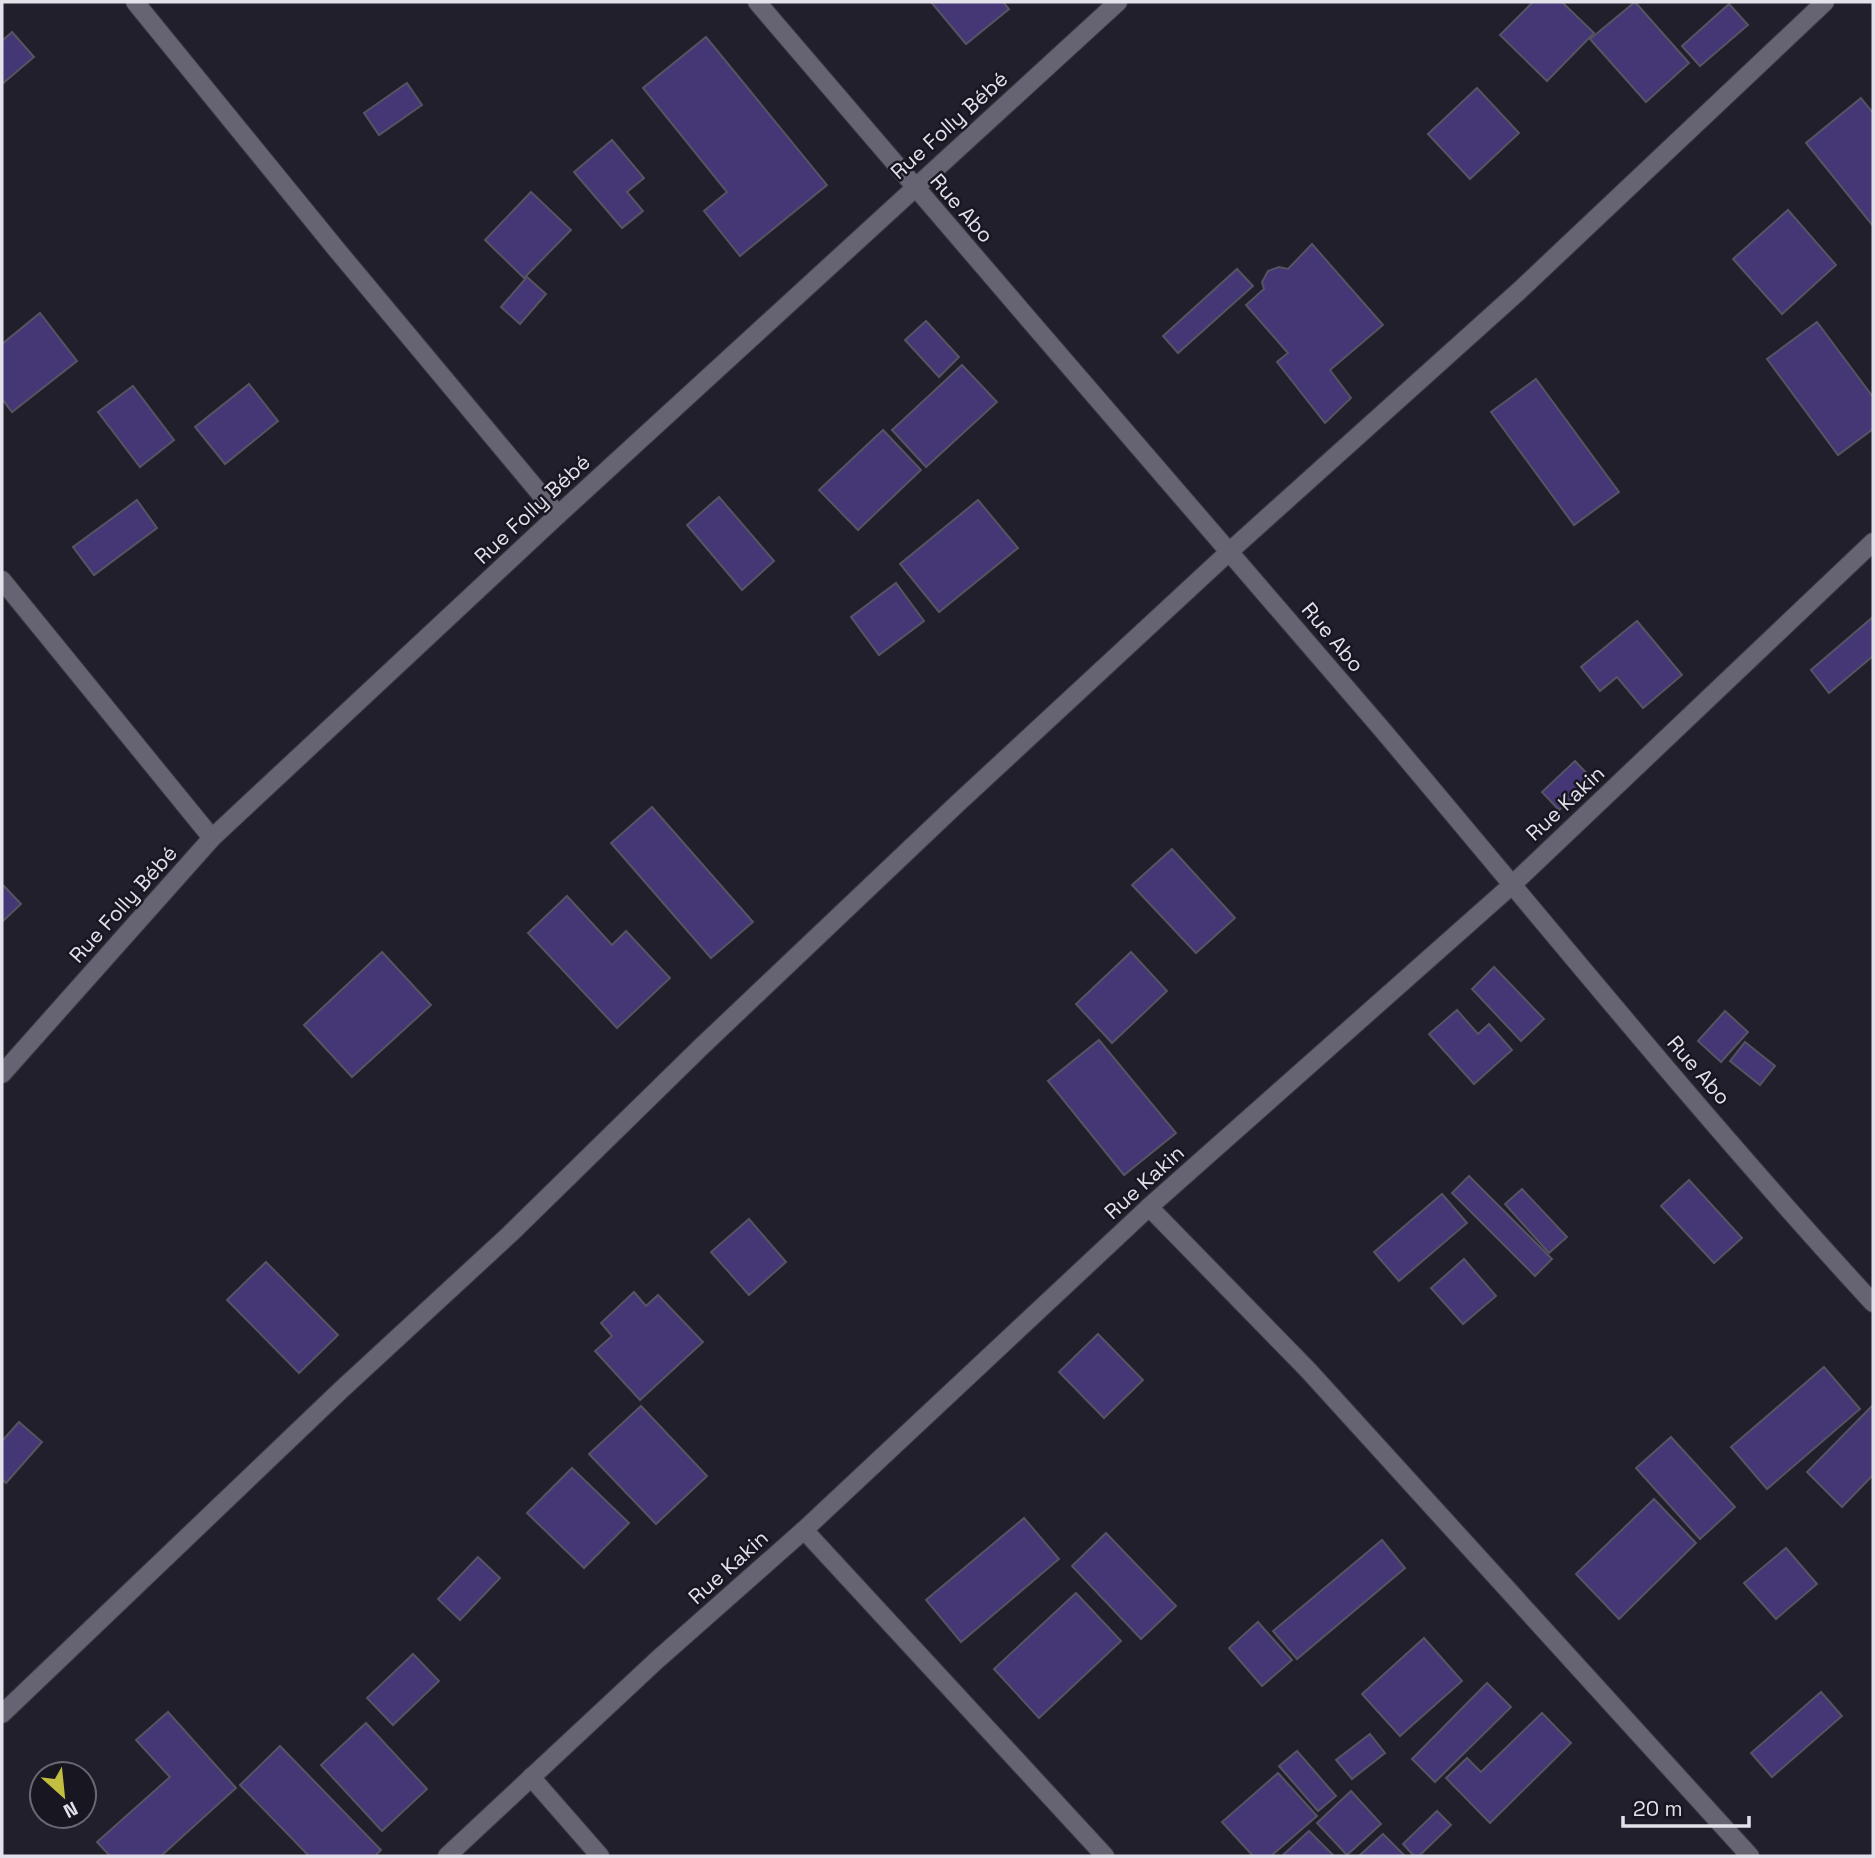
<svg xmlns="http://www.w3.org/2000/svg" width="1875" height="1858" font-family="'Space Grotesk',sans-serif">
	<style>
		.building { fill: #453676; stroke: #565462; stroke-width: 2 }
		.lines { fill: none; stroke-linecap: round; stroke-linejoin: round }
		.minor-casing { stroke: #3b3942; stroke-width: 20 }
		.minor { stroke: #666472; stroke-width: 18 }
		.labels { text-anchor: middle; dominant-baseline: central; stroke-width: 5; stroke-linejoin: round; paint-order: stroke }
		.street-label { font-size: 21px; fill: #e3e2ea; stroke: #181621 }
	</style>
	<rect width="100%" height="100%" fill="#211f2b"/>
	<g class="building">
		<polygon points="931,2 1003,2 1009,9 966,44"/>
		<polygon points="1533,2 1562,2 1594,33 1547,81 1500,35"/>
		<polygon points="1635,2 1689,63 1646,102 1590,39"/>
		<polygon points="1729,4 1748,25 1700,66 1682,46"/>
		<polygon points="12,32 34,57 2,84 2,41"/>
		<polygon points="706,37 827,185 740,256 704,211 727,192 643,88"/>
		<polygon points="407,83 422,105 379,135 364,113"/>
		<polygon points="1477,88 1519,133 1470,179 1428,134"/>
		<polygon points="1861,98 1873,113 1873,226 1806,143"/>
		<polygon points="612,140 644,178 627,192 643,211 622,228 574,172"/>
		<polygon points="531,192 571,230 524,278 485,240"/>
		<polygon points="1788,210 1836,265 1782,314 1733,259"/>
		<polygon points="1312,244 1383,325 1330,370 1351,398 1325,423 1277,362 1288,353 1246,305 1264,289 1262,282 1268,271 1279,267 1288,269"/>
		<polygon points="1237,269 1253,286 1178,353 1163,336"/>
		<polygon points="527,277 546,294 520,324 501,307"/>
		<polygon points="40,313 77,361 12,412 2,399 2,344"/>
		<polygon points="926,321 959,357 939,377 905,340"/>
		<polygon points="1817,322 1873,397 1873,429 1838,455 1767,359"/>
		<polygon points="962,365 997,402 926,467 892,430"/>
		<polygon points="1536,379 1619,492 1574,525 1491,412"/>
		<polygon points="249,384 278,421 225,464 195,427"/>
		<polygon points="133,386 174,440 140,467 98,412"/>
		<polygon points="883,430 921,470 858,530 819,490"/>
		<polygon points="719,497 774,561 742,590 687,525"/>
		<polygon points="137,500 157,528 94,575 73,547"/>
		<polygon points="978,500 1018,548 939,612 900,564"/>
		<polygon points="896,583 924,621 879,655 851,617"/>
		<polygon points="1873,617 1873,656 1829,693 1811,670"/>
		<polygon points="1637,621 1682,675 1643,708 1617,677 1600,691 1581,667"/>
		<polygon points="1575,761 1592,779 1559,810 1542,792"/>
		<polygon points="652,807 753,922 711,958 611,843"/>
		<polygon points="1172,849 1235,918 1196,953 1132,885"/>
		<polygon points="2,884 21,904 2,922"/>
		<polygon points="567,896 612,945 626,931 670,978 617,1028 528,933"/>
		<polygon points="382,952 431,1005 352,1077 304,1025"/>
		<polygon points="1131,952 1167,991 1112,1043 1076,1004"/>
		<polygon points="1494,967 1544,1019 1521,1041 1472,989"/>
		<polygon points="1457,1010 1478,1034 1489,1024 1512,1050 1474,1084 1429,1034"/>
		<polygon points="1725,1011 1748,1032 1721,1062 1698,1041"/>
		<polygon points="1099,1040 1176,1133 1124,1175 1048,1081"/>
		<polygon points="1745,1042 1775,1066 1760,1085 1730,1061"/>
		<polygon points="1469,1176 1552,1259 1535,1276 1452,1193"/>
		<polygon points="1689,1180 1742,1238 1714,1263 1661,1206"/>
		<polygon points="1522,1189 1567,1237 1549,1253 1505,1204"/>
		<polygon points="1442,1194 1467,1223 1399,1281 1374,1252"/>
		<polygon points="749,1219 786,1262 749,1295 711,1252"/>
		<polygon points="1464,1259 1496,1296 1463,1324 1431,1288"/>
		<polygon points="266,1262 338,1335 299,1373 227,1300"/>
		<polygon points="634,1292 646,1306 658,1295 703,1342 640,1400 595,1351 612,1336 601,1323"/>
		<polygon points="1098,1334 1143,1380 1104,1418 1059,1372"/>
		<polygon points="1824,1367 1860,1409 1767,1489 1731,1447"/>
		<polygon points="1873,1405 1873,1475 1842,1507 1807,1472"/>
		<polygon points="641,1406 707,1476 656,1524 589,1454"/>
		<polygon points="19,1422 42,1442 6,1483 2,1479 2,1441"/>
		<polygon points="1671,1437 1735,1507 1700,1539 1636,1468"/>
		<polygon points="572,1468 629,1523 584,1568 527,1513"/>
		<polygon points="1654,1499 1696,1543 1619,1619 1576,1574"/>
		<polygon points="1024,1518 1059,1559 961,1642 926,1600"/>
		<polygon points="1106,1533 1176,1606 1141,1639 1072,1566"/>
		<polygon points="1382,1540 1405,1568 1297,1659 1273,1631"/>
		<polygon points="1786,1548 1817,1584 1776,1619 1744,1583"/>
		<polygon points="478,1557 500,1578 460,1620 438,1599"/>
		<polygon points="1076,1593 1121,1641 1039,1718 994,1669"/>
		<polygon points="1258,1622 1292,1660 1262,1686 1229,1648"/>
		<polygon points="1424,1638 1462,1681 1400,1736 1362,1694"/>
		<polygon points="413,1654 439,1681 393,1725 367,1698"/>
		<polygon points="1487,1683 1511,1707 1435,1782 1412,1759"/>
		<polygon points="1821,1692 1842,1716 1772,1777 1751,1753"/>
		<polygon points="168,1712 236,1788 161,1856 110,1856 97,1842 170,1777 136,1740"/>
		<polygon points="1542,1713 1571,1743 1490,1823 1446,1778 1467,1758 1481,1772"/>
		<polygon points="366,1723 427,1789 382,1831 321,1765"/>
		<polygon points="1370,1734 1385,1753 1352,1779 1336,1760"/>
		<polygon points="280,1746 381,1850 375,1856 309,1856 240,1785"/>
		<polygon points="1297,1751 1336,1796 1318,1811 1279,1766"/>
		<polygon points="1278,1773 1317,1816 1271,1856 1253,1856 1222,1822"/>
		<polygon points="1351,1791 1381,1824 1347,1855 1317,1823"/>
		<polygon points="1437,1811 1451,1825 1419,1856 1414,1856 1403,1844"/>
		<polygon points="1309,1831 1334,1856 1282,1856"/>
		<polygon points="1383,1834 1405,1856 1359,1856"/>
	</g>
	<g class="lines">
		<defs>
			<g id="minor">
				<polyline points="135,2 337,250 558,515"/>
				<path d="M757 2C963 245 1173 485 1380 727 1543 920 1702 1117 1873 1303"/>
				<polyline points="2,580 212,838"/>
				<polyline points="2,1074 212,838 558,515 1118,2"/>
				<polyline points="1149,1207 1308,1370 1750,1856"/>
				<polyline points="804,1530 1105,1856"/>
				<polyline points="2,1714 341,1390 510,1234 701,1047 957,804 1230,551 1519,291 1825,2"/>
				<polyline points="531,1777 600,1856"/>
				<polyline points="447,1856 657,1660 804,1530 1149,1207 1513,884 1873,542"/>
			</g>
		</defs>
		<use href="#minor" class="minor-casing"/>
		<use href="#minor" class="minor"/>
	</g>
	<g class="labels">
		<g class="street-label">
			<text transform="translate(949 125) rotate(-42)">Rue Folly Bébé</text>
			<text transform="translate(962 208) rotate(49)">Rue Abo</text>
			<text transform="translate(532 509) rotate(-43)">Rue Folly Bébé</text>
			<text transform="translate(1333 637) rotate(50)">Rue Abo</text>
			<text transform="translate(1565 803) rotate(-43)">Rue Kakin</text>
			<text transform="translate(123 904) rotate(-48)">Rue Folly Bébé</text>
			<text transform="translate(1699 1070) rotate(49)">Rue Abo</text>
			<text transform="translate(1144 1182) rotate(-42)">Rue Kakin</text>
			<text transform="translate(728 1567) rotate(-42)">Rue Kakin</text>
		</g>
	</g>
	<rect width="1875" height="1858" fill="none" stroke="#e3e2ea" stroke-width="7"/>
	<g transform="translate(63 1795) rotate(153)"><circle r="33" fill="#181621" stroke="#696871" stroke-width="2"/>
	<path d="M0-5L12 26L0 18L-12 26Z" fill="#c1be40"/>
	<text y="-10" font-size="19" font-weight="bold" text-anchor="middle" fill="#e3e2ea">N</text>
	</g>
	<path d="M1623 1816v10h126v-10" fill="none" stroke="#e3e2ea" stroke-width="3.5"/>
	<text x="1633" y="1816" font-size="21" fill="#e3e2ea" stroke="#181621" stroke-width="5" paint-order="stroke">20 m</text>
</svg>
